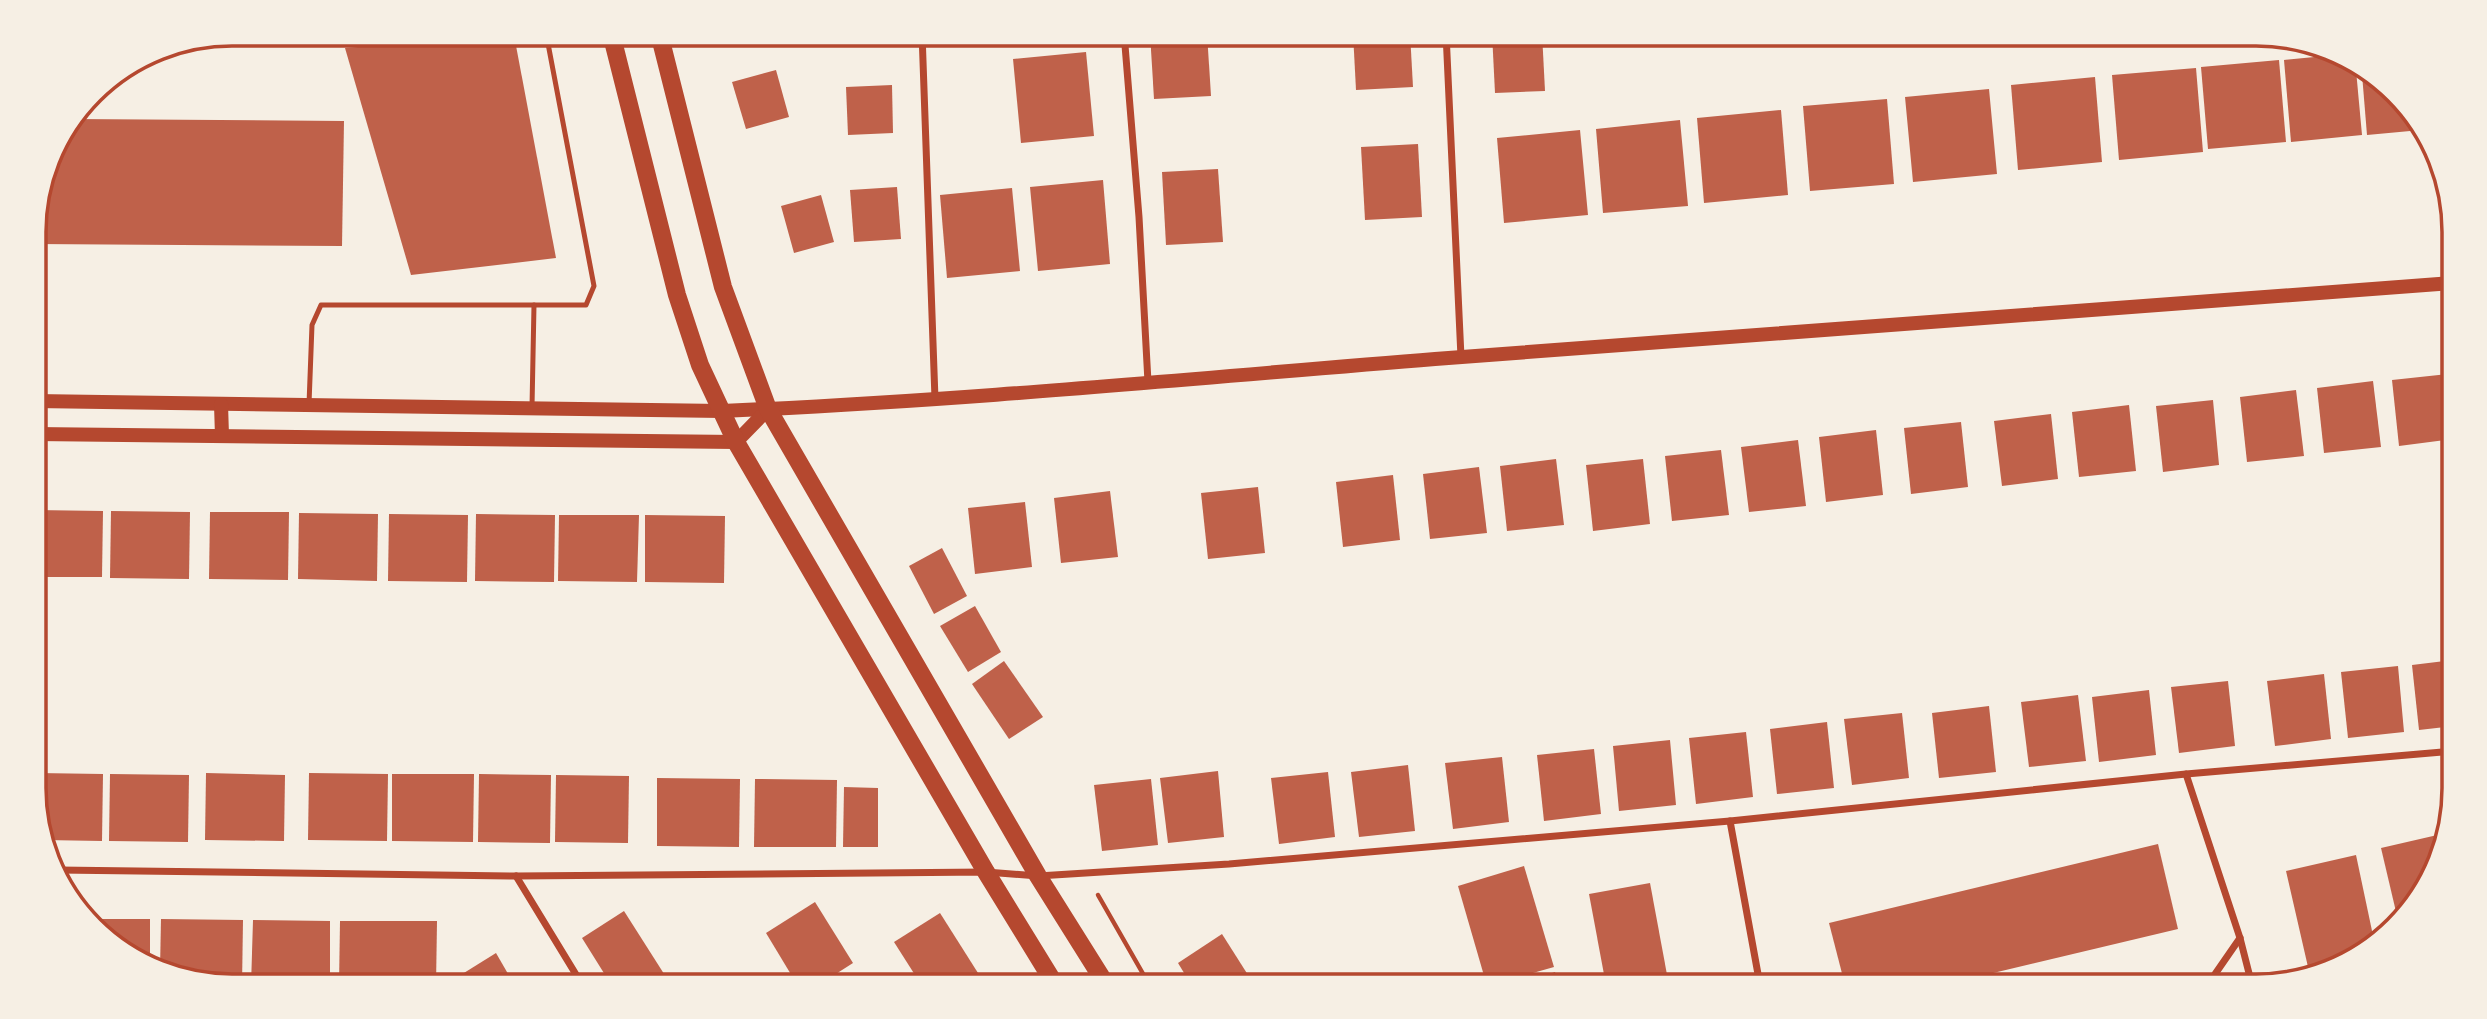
<svg xmlns="http://www.w3.org/2000/svg" width="2487" height="1019" font-family="Ubuntu,sans-serif">
	<style>
		.building { fill: #bf614a }
		.lines { fill: none; stroke-linecap: round; stroke-linejoin: round }
		.path { stroke: #b5482f; stroke-width: 4.5 }
		.service { stroke: #b5482f; stroke-width: 5 }
		.minor { stroke: #b5482f; stroke-width: 7 }
		.secondary { stroke: #b5482f; stroke-width: 14 }
		.primary { stroke: #b5482f; stroke-width: 18 }
		.rim { fill: none; stroke: #b5482f; stroke-width: 3.5 }
	</style>
	<rect width="100%" height="100%" fill="#f6efe4"/>
	<g class="building">
		<polygon points="719,33 762,33 762,34 721,43"/>
		<polygon points="1150,33 1207,33 1211,96 1154,99"/>
		<polygon points="1353,33 1410,33 1413,87 1356,90"/>
		<polygon points="1492,33 1542,33 1545,91 1495,93"/>
		<polygon points="514,35 556,258 411,275 345,48"/>
		<polygon points="1086,52 1094,136 1021,143 1013,59"/>
		<polygon points="2335,55 2356,70 2362,135 2291,142 2284,60"/>
		<polygon points="2279,60 2286,142 2208,149 2201,67"/>
		<polygon points="2196,68 2203,152 2119,160 2112,75"/>
		<polygon points="776,70 789,117 746,129 732,82"/>
		<polygon points="2362,74 2413,110 2421,130 2367,135"/>
		<polygon points="2095,77 2102,162 2018,170 2011,85"/>
		<polygon points="892,85 893,133 848,135 846,87"/>
		<polygon points="1989,89 1997,174 1913,182 1905,97"/>
		<polygon points="1887,99 1894,184 1810,191 1803,106"/>
		<polygon points="1781,110 1788,195 1704,203 1697,118"/>
		<polygon points="73,119 344,121 342,246 34,244 34,218 54,143"/>
		<polygon points="1680,120 1688,206 1603,213 1596,129"/>
		<polygon points="1580,130 1588,215 1504,223 1497,138"/>
		<polygon points="1418,144 1422,217 1365,220 1361,147"/>
		<polygon points="1218,169 1223,242 1166,245 1162,172"/>
		<polygon points="1103,180 1110,264 1038,271 1030,187"/>
		<polygon points="897,187 901,239 854,242 850,190"/>
		<polygon points="1012,188 1020,271 947,278 940,195"/>
		<polygon points="821,195 834,242 794,253 781,206"/>
		<polygon points="2448,374 2453,411 2453,439 2399,446 2392,380"/>
		<polygon points="2373,381 2381,447 2324,453 2317,388"/>
		<polygon points="2296,390 2304,456 2247,462 2240,397"/>
		<polygon points="2213,400 2219,465 2163,472 2156,406"/>
		<polygon points="2129,405 2136,471 2079,477 2072,412"/>
		<polygon points="2051,414 2058,479 2002,486 1994,421"/>
		<polygon points="1961,422 1968,487 1911,494 1904,428"/>
		<polygon points="1876,430 1883,495 1826,502 1819,437"/>
		<polygon points="1798,440 1806,506 1749,512 1741,447"/>
		<polygon points="1721,450 1729,515 1672,521 1665,456"/>
		<polygon points="1556,459 1564,525 1507,531 1500,466"/>
		<polygon points="1643,459 1650,524 1593,531 1586,465"/>
		<polygon points="1479,467 1487,533 1430,539 1423,474"/>
		<polygon points="1393,475 1400,540 1343,547 1336,482"/>
		<polygon points="1258,487 1265,553 1208,559 1201,493"/>
		<polygon points="1110,491 1118,557 1061,563 1054,498"/>
		<polygon points="1025,502 1032,567 975,574 968,508"/>
		<polygon points="35,510 103,511 102,577 36,577"/>
		<polygon points="111,511 190,512 189,579 110,578"/>
		<polygon points="210,512 289,512 288,580 209,579"/>
		<polygon points="299,513 378,514 377,581 298,579"/>
		<polygon points="389,514 468,515 467,582 388,581"/>
		<polygon points="476,514 555,515 554,582 475,581"/>
		<polygon points="559,515 639,515 637,582 558,581"/>
		<polygon points="645,515 725,516 724,583 645,582"/>
		<polygon points="942,548 967,596 934,614 909,566"/>
		<polygon points="975,606 1001,652 968,672 940,626"/>
		<polygon points="2453,660 2454,726 2419,730 2412,665"/>
		<polygon points="1004,661 1043,717 1009,739 972,684"/>
		<polygon points="2398,666 2404,732 2348,738 2341,672"/>
		<polygon points="2324,674 2331,739 2275,746 2267,681"/>
		<polygon points="2228,681 2235,746 2179,753 2171,687"/>
		<polygon points="2149,690 2156,755 2099,762 2092,697"/>
		<polygon points="2078,695 2086,761 2029,767 2021,702"/>
		<polygon points="1989,706 1996,772 1939,778 1932,713"/>
		<polygon points="1902,713 1909,778 1852,785 1844,719"/>
		<polygon points="1827,722 1834,788 1777,794 1770,729"/>
		<polygon points="1746,732 1753,797 1696,804 1689,738"/>
		<polygon points="1670,740 1676,805 1619,811 1613,746"/>
		<polygon points="1594,749 1601,814 1544,821 1537,755"/>
		<polygon points="1502,757 1509,822 1453,829 1445,763"/>
		<polygon points="1408,765 1415,831 1359,837 1351,772"/>
		<polygon points="1218,771 1224,837 1168,843 1160,778"/>
		<polygon points="1328,772 1335,837 1279,844 1271,778"/>
		<polygon points="37,773 103,774 102,841 44,840 37,826"/>
		<polygon points="206,773 285,775 284,841 205,840"/>
		<polygon points="309,773 388,774 387,841 308,840"/>
		<polygon points="110,774 189,775 188,842 109,841"/>
		<polygon points="392,774 474,774 473,842 392,841"/>
		<polygon points="479,774 551,775 550,843 478,842"/>
		<polygon points="556,775 629,776 628,843 555,842"/>
		<polygon points="657,778 740,779 739,847 657,846"/>
		<polygon points="755,779 837,780 836,847 754,847"/>
		<polygon points="1151,779 1158,845 1102,851 1094,785"/>
		<polygon points="844,787 878,788 878,847 843,847"/>
		<polygon points="2446,833 2443,852 2397,916 2381,848"/>
		<polygon points="2158,844 2178,929 1943,985 1845,985 1829,923"/>
		<polygon points="2356,855 2375,945 2331,962 2308,967 2286,871"/>
		<polygon points="1524,866 1554,967 1487,986 1458,886"/>
		<polygon points="1650,883 1668,980 1640,985 1606,985 1589,894"/>
		<polygon points="815,902 853,963 817,986 798,986 766,933"/>
		<polygon points="624,911 666,977 652,986 612,986 582,938"/>
		<polygon points="940,913 978,973 958,986 922,986 894,942"/>
		<polygon points="83,919 150,919 150,963"/>
		<polygon points="161,919 243,920 242,986 167,975 160,970"/>
		<polygon points="253,920 330,921 330,986 251,986"/>
		<polygon points="340,921 437,921 436,986 339,986"/>
		<polygon points="1222,934 1255,986 1192,986 1178,963"/>
		<polygon points="496,953 515,986 443,986"/>
		<polygon points="1555,972 1559,985 1517,985"/>
	</g>
	<g class="lines">
		<polyline class="path" points="1098,895 1150,986"/>
		<g class="service">
			<polyline points="309,404 312,325 321,305 586,305 594,286 546,33"/>
			<polyline points="532,407 534,305"/>
		</g>
		<g class="minor">
			<polyline points="922,33 935,399"/>
			<polyline points="1124,33 1139,217 1148,382"/>
			<polyline points="1446,33 1461,357"/>
			<polyline points="2186,774 2240,938 2252,985"/>
			<polyline points="1730,821 1760,985"/>
			<polyline points="58,870 516,876 986,872 1038,876 1229,864 1730,821 2186,774 2454,751"/>
			<polyline points="516,876 583,986"/>
			<polyline points="2161,985 2213,977 2240,938"/>
		</g>
		<g class="secondary">
			<path d="M35 401 722 411C960 401 1198 378 1435 359 1774 333 2113 308 2452 283"/>
			<polyline points="221,404 222,436"/>
			<polyline points="35,434 736,442 768,409"/>
		</g>
		<g class="primary">
			<polyline points="611,33 677,295 700,365 736,442 986,872 1056,986"/>
			<polyline points="659,33 723,287 768,409 1038,876 1107,986"/>
		</g>
	</g>
	<path d="M0 0H2487V1019H0ZM232 46H2256A186 186 0 0 1 2442 232V788A186 186 0 0 1 2256 974H232A186 186 0 0 1 46 788V232A186 186 0 0 1 232 46Z" fill="#f6efe4" fill-rule="evenodd"/>
	<path class="rim" d="M232 46H2256A186 186 0 0 1 2442 232V788A186 186 0 0 1 2256 974H232A186 186 0 0 1 46 788V232A186 186 0 0 1 232 46Z"/>
</svg>
